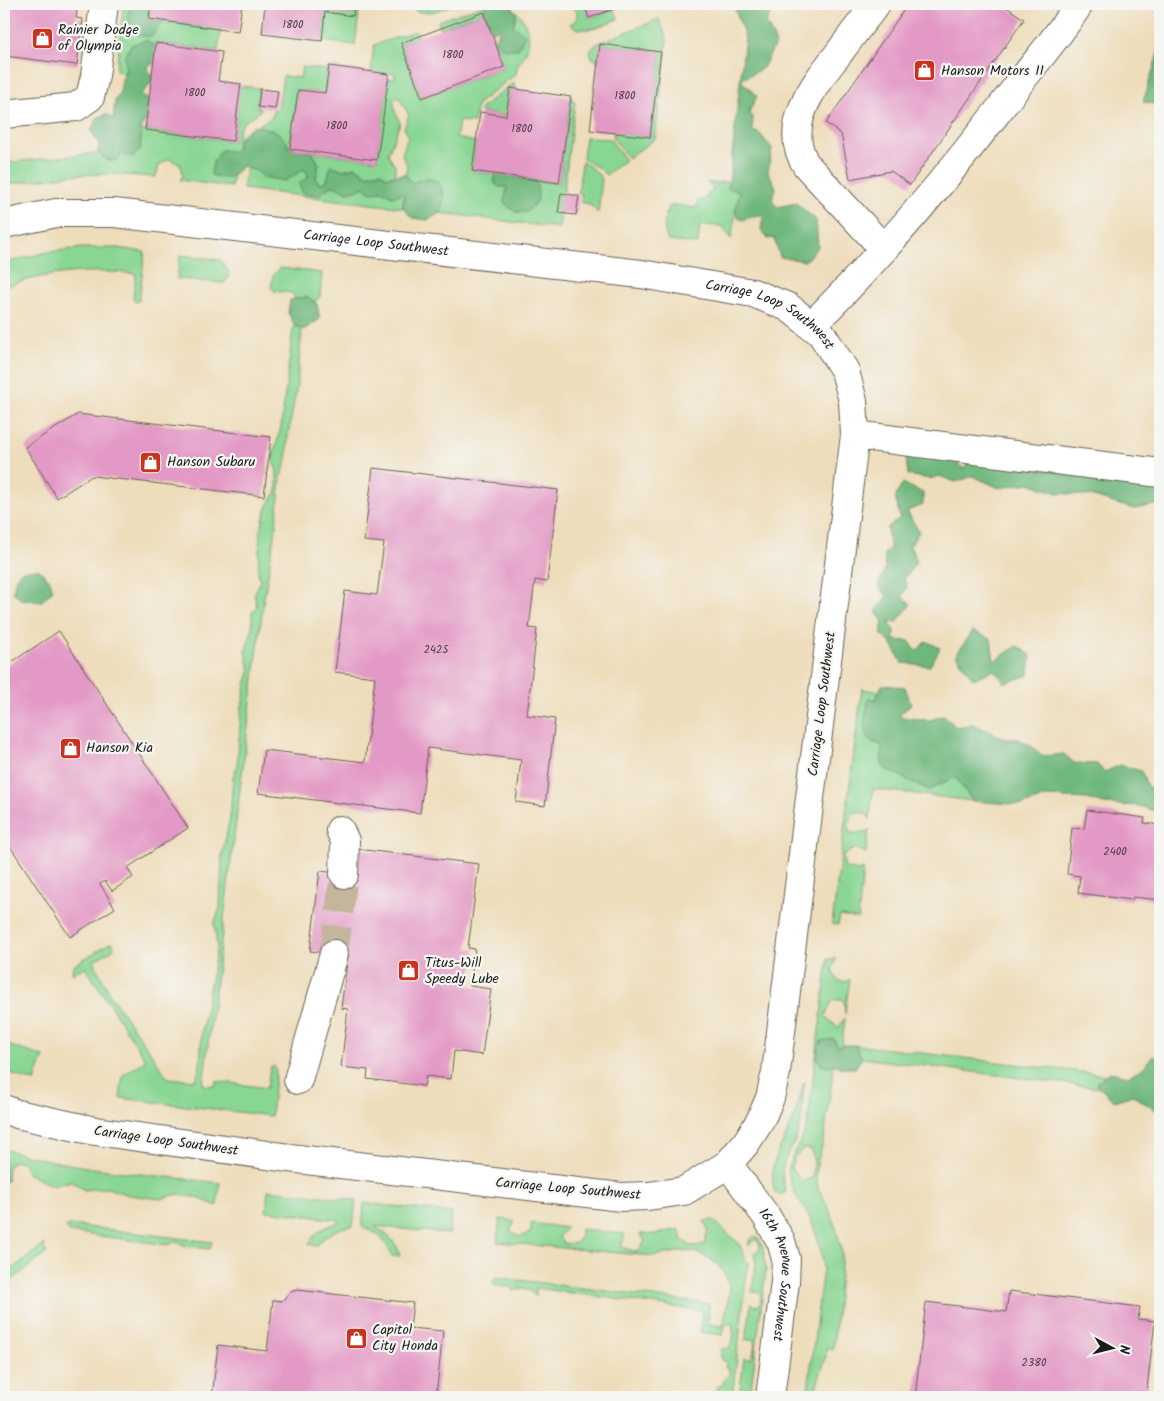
<svg xmlns="http://www.w3.org/2000/svg" width="1164" height="1401" font-family="Kalam,sans-serif">
	<style>
		.green { fill: #89d693; stroke: #527958; fill-rule: evenodd }
		.forest { fill: #6eb77d; stroke: #456a4c }
		.building { fill: #e399c5 }
		.lines { fill: none; stroke-linecap: round; stroke-linejoin: round }
		.minor-tunnel { stroke: #c4b69b; stroke-width: 28; stroke-dasharray: 28 14; stroke-linecap: butt }
		.minor-casing { stroke: #666054; stroke-width: 30 }
		.minor { stroke: #fff; stroke-width: 28 }
		.labels { text-anchor: middle; dominant-baseline: central; stroke-width: 4.5; stroke-linejoin: round; paint-order: stroke }
		.number-label { font-size: 11px; fill: #4e3b46 }
		.poi-label { font-size: 14px; fill: #1c1c1c; stroke: #f6f6f2; text-anchor: start }
		.street-label { font-size: 14px; fill: #1c1c1c; stroke: #f6f6f2 }
	</style>
	<rect width="100%" height="100%" fill="#f6f6f2"/>
	<filter id="ink" filterUnits="userSpaceOnUse"><feTurbulence type="fractalNoise" baseFrequency=".02" numOctaves="2"/><feDisplacementMap in="SourceGraphic" scale="10" xChannelSelector="R" yChannelSelector="G"/><feConvolveMatrix kernelMatrix="1 2 1 2 8 2 1 2 1" color-interpolation-filters="sRGB"/></filter>
	<filter id="wash" filterUnits="userSpaceOnUse"><feTurbulence type="fractalNoise" baseFrequency=".0096" numOctaves="4" result="noise"/><feDisplacementMap in="SourceGraphic" scale="20" xChannelSelector="R" yChannelSelector="G"/><feGaussianBlur stdDeviation="1.12" result="paint"/><feColorMatrix in="noise" values="0 0 0 0 0 0 0 0 0 0 0 0 0 0 0 0 0 1.4 0 .05"/><feComposite in="paint" operator="in"/></filter>
	<g filter="url(#wash)">
		<rect width="100%" height="100%" fill="#edb"/>
		<g class="green">
			<polygon points="124,4 131,4 128,14 159,26 163,21 221,29 218,51 156,43 156,47 125,56 126,69 124,73 116,70"/>
			<polygon points="354,4 360,4 355,45 322,41 325,12 353,15"/>
			<path d="M409 4H434L435 6 440 4H455C441 9 419 20 409 4Z"/>
			<polygon points="486,4 484,12 440,28 438,21"/>
			<path d="M569 4H584L589 18 614 9 618 19C604 24 582 36 570 24L577 20V12Z"/>
			<path d="M513 8C525 20 533 34 526 52 522 61 517 62 516 74L477 104 474 123 459 121 456 138 476 142 472 171 495 174V184L537 185 534 180 559 183 571 97 575 102 559 228 441 213 444 195 424 178 412 184 405 174 407 165 402 155 408 135 404 128 409 115 399 98H393L395 111 400 123 388 154 395 165V175L387 177 380 172 367 175 356 167 343 170 327 182 319 184 316 178 319 164 312 152 377 160 388 79 395 78 394 72 389 74 371 72 374 45 415 31 419 36 401 43 422 98 504 67 494 40 513 26 516 14Z"/>
			<polygon points="659,19 667,39 655,139 628,158 613,138 614,132 650,137 661,52 601,44 598,62 592,58 590,51 596,44"/>
			<polygon points="302,67 328,70 325,93 298,90 290,149 256,127 272,117 273,110 278,110 283,76 300,78"/>
			<polygon points="514,82 514,88 510,88 506,116 480,112 481,108"/>
			<polygon points="240,86 259,88 257,108 261,109 258,113 244,122 239,129 236,151 225,178 233,175 231,187 180,180 183,176 181,165 169,159 159,165 156,177 107,174 71,175 4,185 4,163 98,153 109,161 121,154 140,150 140,133 145,130 233,141"/>
			<polygon points="585,137 610,139 625,160 606,175 599,168 583,159"/>
			<polygon points="582,162 587,164 602,178 598,213 589,204 581,202 582,194 578,193"/>
			<path d="M246 167 257 171 304 169 310 176 318 195C332 184 332 184 348 192L365 187 372 192 384 191 392 196 404 193 403 206 404 208 243 189Z"/>
			<path d="M729 182V188L740 191 731 239 722 226 700 225 698 244 668 241C663 229 663 217 670 206L677 205 694 208 697 207 698 201 703 200 713 189 707 183Z"/>
			<path d="M82 248H118L145 252 139 301 135 302 133 298 136 274C92 269 46 272 4 287V263L48 252Z"/>
			<polygon points="180,255 220,260 229,272 228,278 224,283 177,279"/>
			<polygon points="280,268 322,273 320,296 315,302 306,297 295,299 292,293 274,291 271,288 273,276"/>
			<polygon points="295,326 302,329 297,385 288,436 287,460 281,477 276,527 264,598 203,1085 215,1086 216,1081 267,1088 270,1067 274,1066 276,1068 271,1116 120,1098 123,1075 146,1060 85,967 72,974 72,970 74,965 110,943 113,943 114,947 112,950 93,961 111,996 168,1078 196,1080 200,1066 202,1029 217,946 214,924 220,908 222,854 230,818 233,777 237,766 241,712 246,685 250,672 246,650 252,630 252,612 257,607 254,595 260,581 258,575 260,532 267,507 277,491 277,471 272,459 281,427 293,329"/>
			<polygon points="862,689 878,691 875,700 870,698 883,745 881,759 955,777 973,801 873,789 870,819 866,813 854,812 848,825 850,833 866,833 869,829 866,853 855,848 843,856 845,868 858,871 863,869 858,919 840,916 838,925 832,924"/>
			<path d="M828 959H836L832 969 837 980 845 982 850 979 845 1014 844 1000H833L825 1016 838 1028 845 1018 842 1045 838 1047 834 1064 824 1139 817 1164 816 1177 818 1188 827 1204 836 1228 842 1253 833 1350 826 1349V1357L813 1397H807L823 1268C822 1252 818 1238 812 1223 805 1206 785 1186 789 1166 792 1153 802 1140 807 1127ZM803 1149H811L814 1163 812 1178 802 1181 791 1168 794 1158Z"/>
			<polygon points="4,1044 44,1057 36,1076 36,1081 28,1080 4,1071"/>
			<polygon points="855,1045 1106,1075 1096,1083 1100,1088 862,1058"/>
			<path d="M804 1082C803 1098 803 1114 799 1129 792 1157 775 1159 786 1192L780 1195 775 1193C767 1165 779 1151 790 1127 796 1113 800 1097 804 1082Z"/>
			<path d="M4 1149C74 1170 148 1174 220 1183L217 1206 197 1198 178 1194 161 1199 129 1195 107 1188 84 1190 71 1181 53 1186 28 1174 23 1162 14 1161 8 1166 7 1181 4 1182Z"/>
			<path d="M268 1190 356 1200 353 1226C337 1228 327 1233 317 1246L309 1244C314 1232 327 1226 340 1222L339 1220 266 1211Z"/>
			<path d="M364 1203 452 1213 449 1234 376 1226V1227C386 1234 398 1242 400 1256H392C386 1240 377 1232 362 1227Z"/>
			<polygon points="500,1219 515,1221 510,1231 520,1237 531,1232 531,1223 567,1228 559,1236 564,1244 576,1243 580,1237 580,1229 625,1234 621,1247 637,1252 645,1241 640,1234 657,1234 679,1229 682,1240 691,1246 704,1245 708,1230 704,1221 713,1220 739,1244 748,1264 732,1397 724,1397 725,1392 717,1390 717,1387 723,1385 724,1379 729,1375 729,1368 725,1368 726,1362 721,1360 721,1349 729,1348 734,1336 732,1323 725,1325 723,1335 700,1332 702,1311 536,1288 536,1297 532,1292 523,1288 514,1291 511,1287 495,1286 493,1282 495,1277 709,1304 708,1324 723,1326 730,1290 726,1276 718,1265 709,1258 695,1252 683,1251 653,1256 497,1242"/>
			<polygon points="70,1225 212,1242 210,1249 185,1246 177,1241 168,1245 68,1232 69,1230 65,1228"/>
			<polygon points="754,1236 758,1238 763,1247 766,1269 750,1397 739,1397 744,1358 751,1359 756,1346 753,1339 746,1340 751,1304 756,1306 760,1304 761,1295 758,1292 752,1292 756,1262 754,1253 758,1251 760,1246 758,1241 753,1240 749,1246 749,1241"/>
			<polygon points="45,1244 44,1249 47,1253 4,1286 4,1275"/>
		</g>
		<g class="forest">
			<polygon points="131,4 148,4 146,7 150,13 150,19 163,21 152,36 141,36 130,30 128,14"/>
			<polygon points="486,4 510,4 516,14 513,26 525,34 518,49 504,49 494,40 500,29 491,31 484,12"/>
			<polygon points="733,4 776,4 766,23 776,43 763,68 741,80 757,96 749,112 753,118 752,131 759,133 772,148 768,172 776,187 772,200 777,207 796,203 816,220 818,247 805,261 780,257 774,238 768,239 761,229 764,214 741,220 735,213 740,191 728,188 729,182 745,37"/>
			<polygon points="1160,5 1160,105 1143,102 1159,50 1158,8"/>
			<path d="M146 40 156 47 154 63 147 67C155 80 152 84 141 94L149 100 147 120 142 125 140 150 134 157 121 154 119 159 109 161 98 153 99 143 91 131 97 118 107 114 113 119 115 101 120 92 122 80 126 69 125 56 131 45Z"/>
			<path d="M253 126C274 129 281 130 290 149L312 152 319 164 316 178 319 184 327 181 331 165 343 170 356 167 367 175 380 172 387 177 405 174 412 183 424 178 438 181 444 195 441 213 427 220 412 218 403 207 404 194 392 196 384 191 372 192 365 187 348 192C332 184 332 184 319 195L302 193 299 184 309 176 304 169 285 181 262 177 257 171 242 166C233 179 225 179 211 175L213 162 221 150 236 151 240 136Z"/>
			<polygon points="495,174 534,180 537,185 538,200 527,212 515,212 504,203 507,187 500,187 495,184"/>
			<polygon points="307,297 317,304 320,319 305,329 302,329 295,326 288,313 290,300"/>
			<polygon points="924,452 951,455 964,469 969,462 1160,482 1160,504 1134,509 1090,496 1057,493 1029,483 999,488 973,476 956,482 939,476 930,479 908,475 906,458"/>
			<polygon points="903,483 923,493 923,505 907,511 919,532 910,546 917,561 904,579 907,587 902,597 911,604 897,622 889,621 895,633 893,640 909,641 917,651 926,641 940,648 930,666 902,663 891,643 881,634 883,621 876,612 887,596 878,586 885,569 884,554 890,548 887,528 900,518 895,497"/>
			<polygon points="38,569 50,580 53,590 41,602 20,599 13,592 16,577 21,571"/>
			<polygon points="973,631 991,639 994,661 1017,646 1031,655 1029,675 1005,683 994,670 973,679 956,655"/>
			<polygon points="882,685 905,687 911,704 898,717 930,720 944,715 956,727 973,724 1006,739 1018,739 1031,746 1043,756 1064,754 1074,763 1097,764 1104,772 1121,765 1141,771 1148,788 1160,786 1160,813 1140,806 1104,804 1087,799 1047,797 1023,805 973,801 955,777 929,790 883,768 881,759 882,745 869,741 864,723 869,698 875,700"/>
			<path d="M834 1039 838 1047 842 1045H855L862 1058 855 1068H842L834 1064 828 1066H822C815 1057 817 1051 821 1041Z"/>
			<polygon points="1152,1056 1160,1057 1160,1107 1155,1110 1133,1095 1114,1101 1096,1084 1109,1072 1129,1076 1143,1068"/>
		</g>
		<g id="blocks">
			<g class="building">
				<polygon points="4,4 78,4 76,18 83,19 77,65 4,56"/>
				<polygon points="151,4 242,4 238,32 149,19"/>
				<polygon points="265,4 354,4 353,16 325,12 322,41 262,34"/>
				<polygon points="584,4 627,4 589,18"/>
				<polygon points="908,4 1002,4 1024,19 910,185 891,171 850,179 841,134 826,123"/>
				<polygon points="484,12 504,67 422,98 401,43"/>
				<polygon points="156,43 222,52 218,81 241,84 233,141 145,130"/>
				<polygon points="600,44 661,52 650,137 590,130"/>
				<polygon points="329,66 389,74 377,160 290,149 298,90 325,93"/>
				<polygon points="510,88 571,97 559,183 472,171 480,112 506,116"/>
				<polygon points="260,89 278,91 275,109 258,107"/>
				<polygon points="561,193 579,196 576,215 558,213"/>
				<polygon points="78,414 271,437 264,496 92,476 57,498 25,447"/>
				<polygon points="373,468 558,490 547,582 535,580 529,628 537,629 527,715 555,719 545,806 516,802 521,760 428,748 420,813 258,793 264,750 365,762 375,677 335,672 345,591 377,595 384,543 364,541"/>
				<polygon points="59,631 188,828 127,868 133,877 112,891 105,881 100,884 115,908 70,937 4,837 4,667"/>
				<polygon points="1087,810 1145,818 1144,823 1160,825 1160,900 1133,897 1132,900 1078,893 1080,876 1067,874 1072,828 1084,829"/>
				<polygon points="357,849 479,864 468,948 475,949 470,986 491,989 482,1055 454,1051 451,1079 426,1076 424,1086 367,1079 368,1070 341,1067 348,1009 341,1008 348,956 310,951 320,871 354,875"/>
				<polygon points="297,1290 413,1303 410,1328 443,1331 436,1397 212,1397 218,1345 267,1351 273,1300 282,1301 290,1292"/>
				<polygon points="1009,1291 1140,1307 1138,1319 1155,1321 1146,1397 915,1397 926,1302 1006,1312"/>
			</g>
		</g>
	</g>
	<g filter="url(#ink)">
		<use href="#blocks" fill-opacity="0" stroke="#666054" stroke-width="1"/>
		<g class="lines">
			<polyline class="minor-tunnel" points="334,954 344,874"/>
			<defs>
				<g id="minor">
					<path d="M876 4C864 20 851 36 839 53 815 83 780 127 807 166L884 249"/>
					<polyline points="4,114 76,107 90,97 95,76 104,4"/>
					<path id="s1" d="M4 224 56 213H114L641 274 753 293 788 307 821 333 845 371 853 401 855 435 776 1072 770 1098 760 1121 746 1143 728 1164 684 1191 648 1196 621 1197 289 1158 95 1131 17 1114 4 1109"/>
					<path d="M811 326C885 252 952 172 1015 89 1036 61 1061 33 1079 4"/>
					<polyline points="855,435 1160,473"/>
					<polyline points="340,830 345,841 344,874"/>
					<polyline points="298,1080 334,954"/>
					<path id="s2" d="M728 1164 766 1216 781 1241 786 1259 785 1282 770 1397"/>
				</g>
			</defs>
			<use href="#minor" class="minor-casing"/>
			<use href="#minor" class="minor"/>
		</g>
	</g>
	<defs>
		<symbol id="shop-square" viewBox="-11 -11 22 22"><rect x="-9" y="-9" width="18" height="18" rx="4" fill="#c8321e" stroke="#f6f6f2"/><path d="M-5-2.5h2.3a2.7 3.5 0 0 1 5.4 0H5L5.5 6h-11ZM-1.5-2.5h3a1.5 2.3 0 0 0-3 0Z" fill="#fff"/></symbol>
	</defs>
	<g fill-rule="evenodd">
		<use href="#shop-square" x="30" y="26" width="25" height="25"/>
		<use href="#shop-square" x="912" y="58" width="25" height="25"/>
		<use href="#shop-square" x="138" y="450" width="25" height="25"/>
		<use href="#shop-square" x="58" y="736" width="25" height="25"/>
		<use href="#shop-square" x="396" y="958" width="25" height="25"/>
		<use href="#shop-square" x="344" y="1326" width="25" height="25"/>
	</g>
	<g class="labels">
		<g class="number-label">
			<text x="293" y="25">1800</text>
			<text x="453" y="55">1800</text>
			<text x="195" y="93">1800</text>
			<text x="625" y="96">1800</text>
			<text x="337" y="126">1800</text>
			<text x="522" y="129">1800</text>
			<text x="436" y="650">2425</text>
			<text x="1115" y="852">2400</text>
			<text x="1034" y="1363">2380</text>
		</g>
		<g class="poi-label">
			<text x="58" y="30">Rainier Dodge<tspan x="58" dy="16">of Olympia</tspan></text>
			<text x="941" y="71">Hanson Motors II</text>
			<text x="167" y="462">Hanson Subaru</text>
			<text x="86" y="748">Hanson Kia</text>
			<text x="425" y="963">Titus-Will<tspan x="425" dy="16">Speedy Lube</tspan></text>
			<text x="372" y="1330">Capitol<tspan x="372" dy="16">City Honda</tspan></text>
		</g>
		<g class="street-label">
			<text stroke="none"><textPath href="#s1" startOffset="375">Carriage Loop Southwest</textPath></text>
			<text stroke="none"><textPath href="#s1" startOffset="780">Carriage Loop Southwest</textPath></text>
			<text transform="translate(822 704) rotate(-83)">Carriage Loop Southwest</text>
			<text transform="translate(166 1141) rotate(8)">Carriage Loop Southwest</text>
			<text transform="translate(568 1189) rotate(5)">Carriage Loop Southwest</text>
			<text stroke="none"><textPath href="#s2" startOffset="126">16th Avenue Southwest</textPath></text>
		</g>
	</g>
	<rect width="1164" height="1401" fill="none" stroke="#f6f6f2" stroke-width="20"/>
	<g transform="translate(1112 1348) rotate(97)" stroke="#f6f6f2" stroke-width="4" paint-order="stroke">
	<path d="M0-4L9 19L0 12L-9 19Z" fill="#1c1c1c"/>
	<text y="-8" font-size="14" font-weight="bold" text-anchor="middle" fill="#1c1c1c">N</text>
	</g>
</svg>
